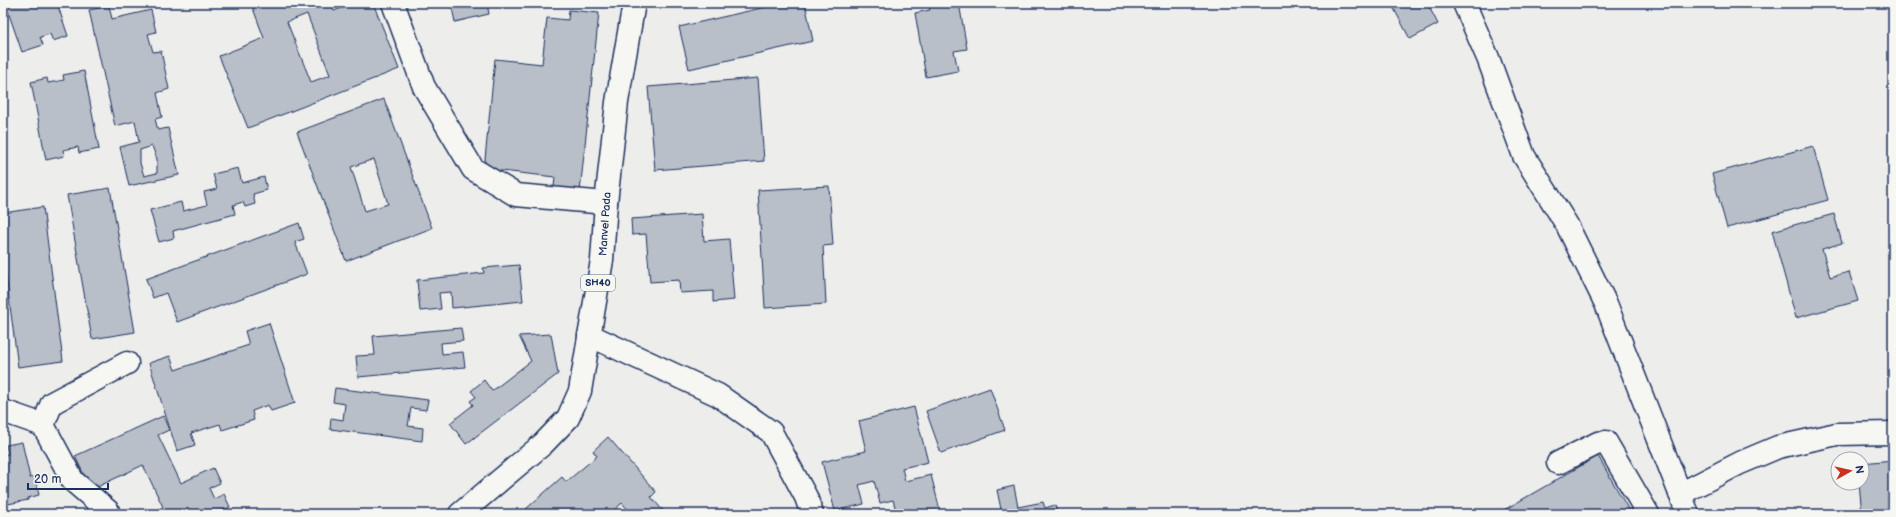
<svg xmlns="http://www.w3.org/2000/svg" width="1896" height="517" font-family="'Balsamiq Sans',sans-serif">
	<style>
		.building { fill: #b9bfc8; stroke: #1b2f5e; fill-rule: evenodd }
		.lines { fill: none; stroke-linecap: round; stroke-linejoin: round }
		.minor-casing { stroke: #1b2f5e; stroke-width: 25 }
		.major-casing { stroke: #1b2f5e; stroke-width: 25 }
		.minor { stroke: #f6f6f2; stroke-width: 22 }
		.major { stroke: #f6f6f2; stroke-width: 22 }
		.labels { text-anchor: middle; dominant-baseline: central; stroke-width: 3; stroke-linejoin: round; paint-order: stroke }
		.shield { fill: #f6f6f2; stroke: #5d6b8a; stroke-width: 1 }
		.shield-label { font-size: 10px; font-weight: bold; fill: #1b2f5e }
		.street-label { font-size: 11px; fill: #1b2f5e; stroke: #f6f6f2 }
	</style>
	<rect width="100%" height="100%" fill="#edeeec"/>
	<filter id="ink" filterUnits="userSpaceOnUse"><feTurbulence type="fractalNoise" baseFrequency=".025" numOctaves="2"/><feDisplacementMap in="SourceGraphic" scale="8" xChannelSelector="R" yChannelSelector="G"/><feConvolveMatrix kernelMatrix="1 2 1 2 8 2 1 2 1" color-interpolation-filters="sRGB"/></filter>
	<g filter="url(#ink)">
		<g class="building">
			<polygon points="5,3 57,3 68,36 53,41 50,34 40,37 43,45 22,52"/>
			<path d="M251 3H331L334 11 354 3H373L399 69 248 128 219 56 264 38ZM307 14 330 75 311 82 287 22Z"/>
			<polygon points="451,3 487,3 489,14 455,22"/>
			<polygon points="783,3 805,3 813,41 689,69 679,27"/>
			<polygon points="928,3 959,3 967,49 954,51 958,71 926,77 915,13 930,10"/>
			<polygon points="1391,3 1427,3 1438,24 1410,39"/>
			<path d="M109 6 112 19 151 10 156 32 148 34 153 52 161 51 169 89 157 93 162 117 155 119 158 130 168 128 179 175 129 186 120 147 139 142 135 121 115 126 89 10ZM152 146 157 159V173L144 176 140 163V150Z"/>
			<polygon points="569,10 599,13 579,201 553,197 555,177 484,169 495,59 542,64 547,18 568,20"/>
			<polygon points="84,71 99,149 79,153 78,147 63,150 64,156 46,160 31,82 47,78 48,83 64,80 63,75"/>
			<polygon points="758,78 764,161 655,170 648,87"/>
			<path d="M384 99 432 228 346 261 297 132ZM374 159 388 204 365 211 351 167Z"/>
			<polygon points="1813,146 1828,200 1727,228 1712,174"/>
			<polygon points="238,168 242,183 264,177 267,190 253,194 255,204 245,207 243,202 233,205 235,214 173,231 174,238 159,242 150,210 181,202 183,211 207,205 204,192 217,189 213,174"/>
			<polygon points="829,186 833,245 823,246 826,304 765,308 758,190"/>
			<polygon points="110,188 135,332 92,339 67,195"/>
			<polygon points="43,207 63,361 18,367 3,252 3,213"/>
			<polygon points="702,214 704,241 729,239 734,300 713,302 713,291 680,293 679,280 650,282 646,234 632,235 631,219"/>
			<polygon points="1834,214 1842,243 1822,249 1830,277 1849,272 1858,301 1796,318 1772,231"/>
			<polygon points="299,223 304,239 295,242 307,274 177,322 166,293 153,298 146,279"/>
			<polygon points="519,265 523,301 452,308 451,292 439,293 441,309 420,311 417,280 484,273 483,268"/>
			<polygon points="269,323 295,403 271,411 268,405 252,411 254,420 222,430 220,424 191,433 195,445 177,451 149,363 170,356 175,370 249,345 245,331"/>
			<polygon points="461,328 463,341 441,343 442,354 463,352 465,367 358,377 356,356 375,355 373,336"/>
			<polygon points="551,334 558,374 466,444 450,423 473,405 470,401 476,397 471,391 484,380 492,391 531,361 519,336"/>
			<polygon points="335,388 428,400 426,410 411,408 408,426 423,428 422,441 330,429 331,418 343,420 345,404 333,402"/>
			<polygon points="990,388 1005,430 941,453 926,411"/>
			<polygon points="914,407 928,462 902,468 905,481 931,475 941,514 897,514 893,500 880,503 874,481 859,485 864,504 835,511 822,462 866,451 859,421"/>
			<polygon points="163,416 169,430 158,435 181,483 213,468 220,483 209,488 214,499 224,494 230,507 215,514 149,514 163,507 143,465 91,490 75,456"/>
			<polygon points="608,437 656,492 651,497 666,514 632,514 622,503 610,514 527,514 529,512 526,509 562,477 566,482 597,456 593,451"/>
			<polygon points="22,442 30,478 35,477 39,495 28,498 28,500 3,505 3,455 8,454 6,445"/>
			<polygon points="1598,456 1631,514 1497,514"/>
			<polygon points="1893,460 1893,511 1862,514 1859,483 1862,483 1862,463"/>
			<polygon points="1014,486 1018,507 1043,502 1045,508 1055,505 1057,513 1067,512 1067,514 1002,514 997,490"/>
		</g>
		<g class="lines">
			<defs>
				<g id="minor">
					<polyline points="393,3 424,87 473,169 516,195 606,203"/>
					<polyline points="1464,3 1488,58 1524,156 1567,225 1606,304 1688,514"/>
					<polyline points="589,335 718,395 771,432 806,497 812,514"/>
					<polyline points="3,411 43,425"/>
					<polyline points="1558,463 1598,443 1606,442 1648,514"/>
					<polyline points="1680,494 1740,463 1778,447 1837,434 1893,433"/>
					<polyline points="108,514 108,511 73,481 43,425 52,403 127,363"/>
				</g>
				<polyline id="major" points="460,514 543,444 568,418 580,391 602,260 606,203 617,102 634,3"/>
			</defs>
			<use href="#minor" class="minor-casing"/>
			<use href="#major" class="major-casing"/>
			<use href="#minor" class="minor"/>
			<use href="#major" class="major"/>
		</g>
	</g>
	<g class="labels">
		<rect class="shield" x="581" y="275" width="34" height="16" rx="3"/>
		<g class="shield-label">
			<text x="598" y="283">SH40</text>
		</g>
		<g class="street-label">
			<text transform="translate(605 224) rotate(-86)">Manvel Pada</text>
		</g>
	</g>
	<rect width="1896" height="517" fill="none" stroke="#f6f6f2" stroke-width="16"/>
	<rect x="8" y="8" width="1880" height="501" fill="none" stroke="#1b2f5e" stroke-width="1.5" filter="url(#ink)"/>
	<g transform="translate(1850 471) rotate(82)"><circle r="19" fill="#f6f6f2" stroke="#9ea6b7"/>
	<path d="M0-3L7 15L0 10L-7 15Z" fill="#c8321e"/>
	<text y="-6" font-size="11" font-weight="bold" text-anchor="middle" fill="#1b2f5e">N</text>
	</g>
	<path d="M28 483v6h80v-6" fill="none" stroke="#1b2f5e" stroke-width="2"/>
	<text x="34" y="483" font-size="12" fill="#1b2f5e" stroke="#f6f6f2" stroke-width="3" paint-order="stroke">20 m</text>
</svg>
